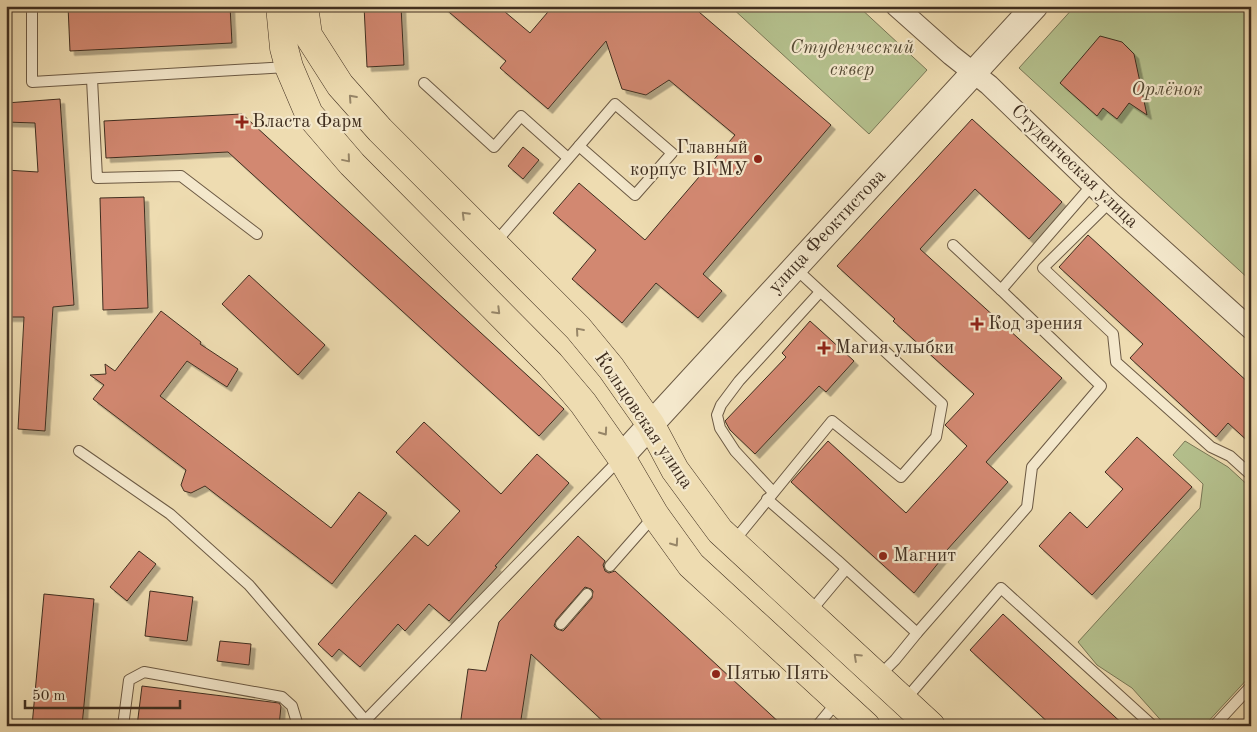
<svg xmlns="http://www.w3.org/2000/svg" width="1257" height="732" font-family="'Old Standard TT',serif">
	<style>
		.green { fill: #b5c18e; stroke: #7a7857 }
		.building { fill: #d28871; stroke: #402f20; fill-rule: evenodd; filter: url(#shadow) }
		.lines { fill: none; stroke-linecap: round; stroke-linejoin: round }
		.service-casing { stroke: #6c5a44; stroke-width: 12 }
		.minor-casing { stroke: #6c5a44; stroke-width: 22 }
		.tertiary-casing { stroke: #6c5a44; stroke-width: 27 }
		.primary-casing { stroke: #402f20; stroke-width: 29 }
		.service { stroke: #f4e8cc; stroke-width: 10 }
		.minor { stroke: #f4e8cc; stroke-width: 20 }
		.tertiary { stroke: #f4e8cc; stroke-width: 25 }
		.primary { stroke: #eedcb1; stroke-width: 28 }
		.oneway { stroke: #978668 }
		.poi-dot { fill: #8f2418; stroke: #f4e8cc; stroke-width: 2 }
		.labels { text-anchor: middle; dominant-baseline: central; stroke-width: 4.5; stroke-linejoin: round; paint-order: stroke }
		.park-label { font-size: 19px; font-style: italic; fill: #574c36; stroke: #f4e8cc }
		.poi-label { font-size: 19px; fill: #402f20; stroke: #f4e8cc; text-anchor: start }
		.street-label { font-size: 19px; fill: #402f20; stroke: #f4e8cc }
	</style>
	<defs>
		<filter id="shadow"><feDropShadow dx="4.5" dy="4.5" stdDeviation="0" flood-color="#0004"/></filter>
	</defs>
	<rect width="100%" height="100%" fill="#eedcb1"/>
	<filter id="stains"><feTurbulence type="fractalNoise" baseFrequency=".004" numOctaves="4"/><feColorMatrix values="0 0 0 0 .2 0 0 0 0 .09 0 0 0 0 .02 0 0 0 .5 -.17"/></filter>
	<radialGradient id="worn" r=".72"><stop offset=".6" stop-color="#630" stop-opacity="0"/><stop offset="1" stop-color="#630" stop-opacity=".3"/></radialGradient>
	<g class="green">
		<polygon points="730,6 858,6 927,70 869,134"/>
		<polygon points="1075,6 1251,6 1251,281 1019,68"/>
		<polygon points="1185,441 1228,467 1251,488 1251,675 1204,726 1166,726 1132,688 1097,665 1078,642 1200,508 1203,484 1173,455"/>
	</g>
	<g class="building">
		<polygon points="68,6 230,6 232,43 70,51"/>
		<polygon points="364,6 401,6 404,65 367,67"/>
		<polygon points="442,6 498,6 530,33 553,6 692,6 831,125 703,274 722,291 698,318 656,283 622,323 572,279 596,250 553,213 579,183 645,240 735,135 669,80 646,95 622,89 606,41 548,109 500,68 506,61"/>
		<polygon points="1100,36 1122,42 1134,54 1147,115 1129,103 1117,119 1103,108 1097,116 1060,83"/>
		<polygon points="60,99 74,305 53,307 45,431 18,429 24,317 6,317 6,170 38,172 35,123 6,122 6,103"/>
		<polygon points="242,114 564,409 539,436 228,152 106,158 104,121"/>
		<polygon points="972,119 1062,202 1029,239 975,189 920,249 1062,378 986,462 1008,482 947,550 948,551 914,593 791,482 828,441 906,513 967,446 945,425 974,394 893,321 895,319 837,266"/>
		<polygon points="523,147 539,160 523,179 508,166"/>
		<polygon points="144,197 148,308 103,310 100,198"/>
		<polygon points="1088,235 1251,385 1251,444 1228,423 1216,437 1130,358 1143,344 1059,267"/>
		<polygon points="249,275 325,345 298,375 222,304"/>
		<polygon points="161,311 201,342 200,344 238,369 227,387 187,361 160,396 331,528 359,492 387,513 332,584 205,486 191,493 184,491 181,485 186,470 93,399 104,385 90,375 106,374 105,364 115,371"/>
		<polygon points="810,321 854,361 826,392 819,386 755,454 730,430 725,421 786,357 782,353"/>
		<polygon points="424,422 501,494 537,454 569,483 495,566 497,567 449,621 429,604 405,631 398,624 360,667 339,649 332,657 318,644 415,535 428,546 460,511 396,452"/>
		<polygon points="1137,437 1192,487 1092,595 1039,546 1070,512 1087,528 1123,489 1105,472"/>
		<path d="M578 536 605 561 603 565 605 571 609 573 615 571 783 726H608L531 654 520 726H460L468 669 486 671 499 622ZM585 587 591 589 593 591 592 598 566 628 563 631 557 629 554 626 556 620Z"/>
		<polygon points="139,551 156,564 127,601 110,587"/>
		<polygon points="150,591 193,597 187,641 145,636"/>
		<polygon points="44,594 94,599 82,726 32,726"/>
		<polygon points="1003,614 1080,685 1125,726 1052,726 970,650"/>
		<polygon points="220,641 251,644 249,665 217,661"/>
		<polygon points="142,686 279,703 281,706 279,726 137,726"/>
	</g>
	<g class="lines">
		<defs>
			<g id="service">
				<polyline points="32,6 32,82 287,67"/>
				<polyline points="92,79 97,178 181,176 257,234"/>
				<polyline points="424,83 494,147 521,116 568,158"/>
				<polygon points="615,104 672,153 635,195 579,146"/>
				<polyline points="1110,202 1043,268 1113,334 1116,362 1211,447 1230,456 1251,475"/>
				<polyline points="494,244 579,146"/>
				<polyline points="953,245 1001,290"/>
				<polyline points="79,451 170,514 249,585 365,720"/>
				<polyline points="773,492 735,451 720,428 717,415 721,405 739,381 820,292"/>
				<polyline points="767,499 837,560 917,633"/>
				<polyline points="734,541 832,421 901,477 936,437 942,404 795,268"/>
				<polyline points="610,566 654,516"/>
				<polyline points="810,612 846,569"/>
				<polyline points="561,624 587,594"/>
				<polyline points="879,676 895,660 917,633 1027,507 1032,467 1101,386 1001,290 1092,185"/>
				<polyline points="905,700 1001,588 1153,726"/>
				<polyline points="123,726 129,680 144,672 282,697 292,706 298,726"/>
				<polyline points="360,726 621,458"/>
				<polyline points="817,726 837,702"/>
				<polyline points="1214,726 1251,686"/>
			</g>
			<polyline id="minor" points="896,6 951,55 989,85 1110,202 1251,329"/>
			<polyline id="tertiary" points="621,457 1035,6"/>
			<g id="primary">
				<polyline points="280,6 284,48 289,67 309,114 352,164 550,364 583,403 621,457 655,515 691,565 866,726"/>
				<polyline points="304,6 308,35 340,85 380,130 578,328 611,368 651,425 675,470 720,531 931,726"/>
			</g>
		</defs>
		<use href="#service" class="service-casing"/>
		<use href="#minor" class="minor-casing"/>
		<use href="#tertiary" class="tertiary-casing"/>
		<use href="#primary" class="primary-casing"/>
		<use href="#service" class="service"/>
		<use href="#minor" class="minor"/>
		<use href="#tertiary" class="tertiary"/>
		<use href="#primary" class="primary"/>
	</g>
	<defs><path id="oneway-chevron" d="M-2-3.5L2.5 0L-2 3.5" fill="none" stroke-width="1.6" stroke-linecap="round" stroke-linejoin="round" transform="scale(1.25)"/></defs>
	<g class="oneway">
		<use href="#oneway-chevron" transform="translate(352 98) rotate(-132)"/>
		<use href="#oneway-chevron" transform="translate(347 159) rotate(50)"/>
		<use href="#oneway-chevron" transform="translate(465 215) rotate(-135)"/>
		<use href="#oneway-chevron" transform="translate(497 311) rotate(45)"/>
		<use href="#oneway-chevron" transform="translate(579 331) rotate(-131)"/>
		<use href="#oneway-chevron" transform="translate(604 432) rotate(55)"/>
		<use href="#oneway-chevron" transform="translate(675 543) rotate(55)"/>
		<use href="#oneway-chevron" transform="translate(857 657) rotate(-137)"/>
	</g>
	<g class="poi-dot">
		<path d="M239.5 114.5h5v5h5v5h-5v5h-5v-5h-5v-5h5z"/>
		<circle cx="758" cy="159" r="5"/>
		<path d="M974.5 316.5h5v5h5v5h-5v5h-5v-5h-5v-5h5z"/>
		<path d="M821.5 340.5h5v5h5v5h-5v5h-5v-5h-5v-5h5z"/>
		<circle cx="883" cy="556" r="5"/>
		<circle cx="716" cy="674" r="5"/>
	</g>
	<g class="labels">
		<g class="park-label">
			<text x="852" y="48">Студенческий<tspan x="852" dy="22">сквер</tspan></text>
			<text x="1167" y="90">Орлёнок</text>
		</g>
		<g class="poi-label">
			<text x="252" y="122">Власта Фарм</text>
			<text x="748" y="148" text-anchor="end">Главный<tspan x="748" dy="22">корпус ВГМУ</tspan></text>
			<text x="988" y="324">Код зрения</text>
			<text x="835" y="348">Магия улыбки</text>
			<text x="893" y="556">Магнит</text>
			<text x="726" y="674">Пятью Пять</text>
		</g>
		<g class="street-label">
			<text transform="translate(1074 167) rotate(44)">Студенческая улица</text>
			<text transform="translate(828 232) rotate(-47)">улица Феоктистова</text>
			<text transform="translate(643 421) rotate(56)">Кольцовская улица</text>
		</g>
	</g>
	<rect width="1257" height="732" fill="none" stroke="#eedcb1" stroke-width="25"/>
	<rect x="8" y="8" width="1242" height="717" fill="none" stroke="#402f20" stroke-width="2.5"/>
	<rect x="12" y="12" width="1232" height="707" fill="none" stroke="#402f20"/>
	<path d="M25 700v8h155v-8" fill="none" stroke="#402f20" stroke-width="2.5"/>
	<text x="32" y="700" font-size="15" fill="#402f20" stroke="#f4e8cc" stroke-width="4" paint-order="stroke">50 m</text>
	<rect width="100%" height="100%" filter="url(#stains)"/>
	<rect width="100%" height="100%" fill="url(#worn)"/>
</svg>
